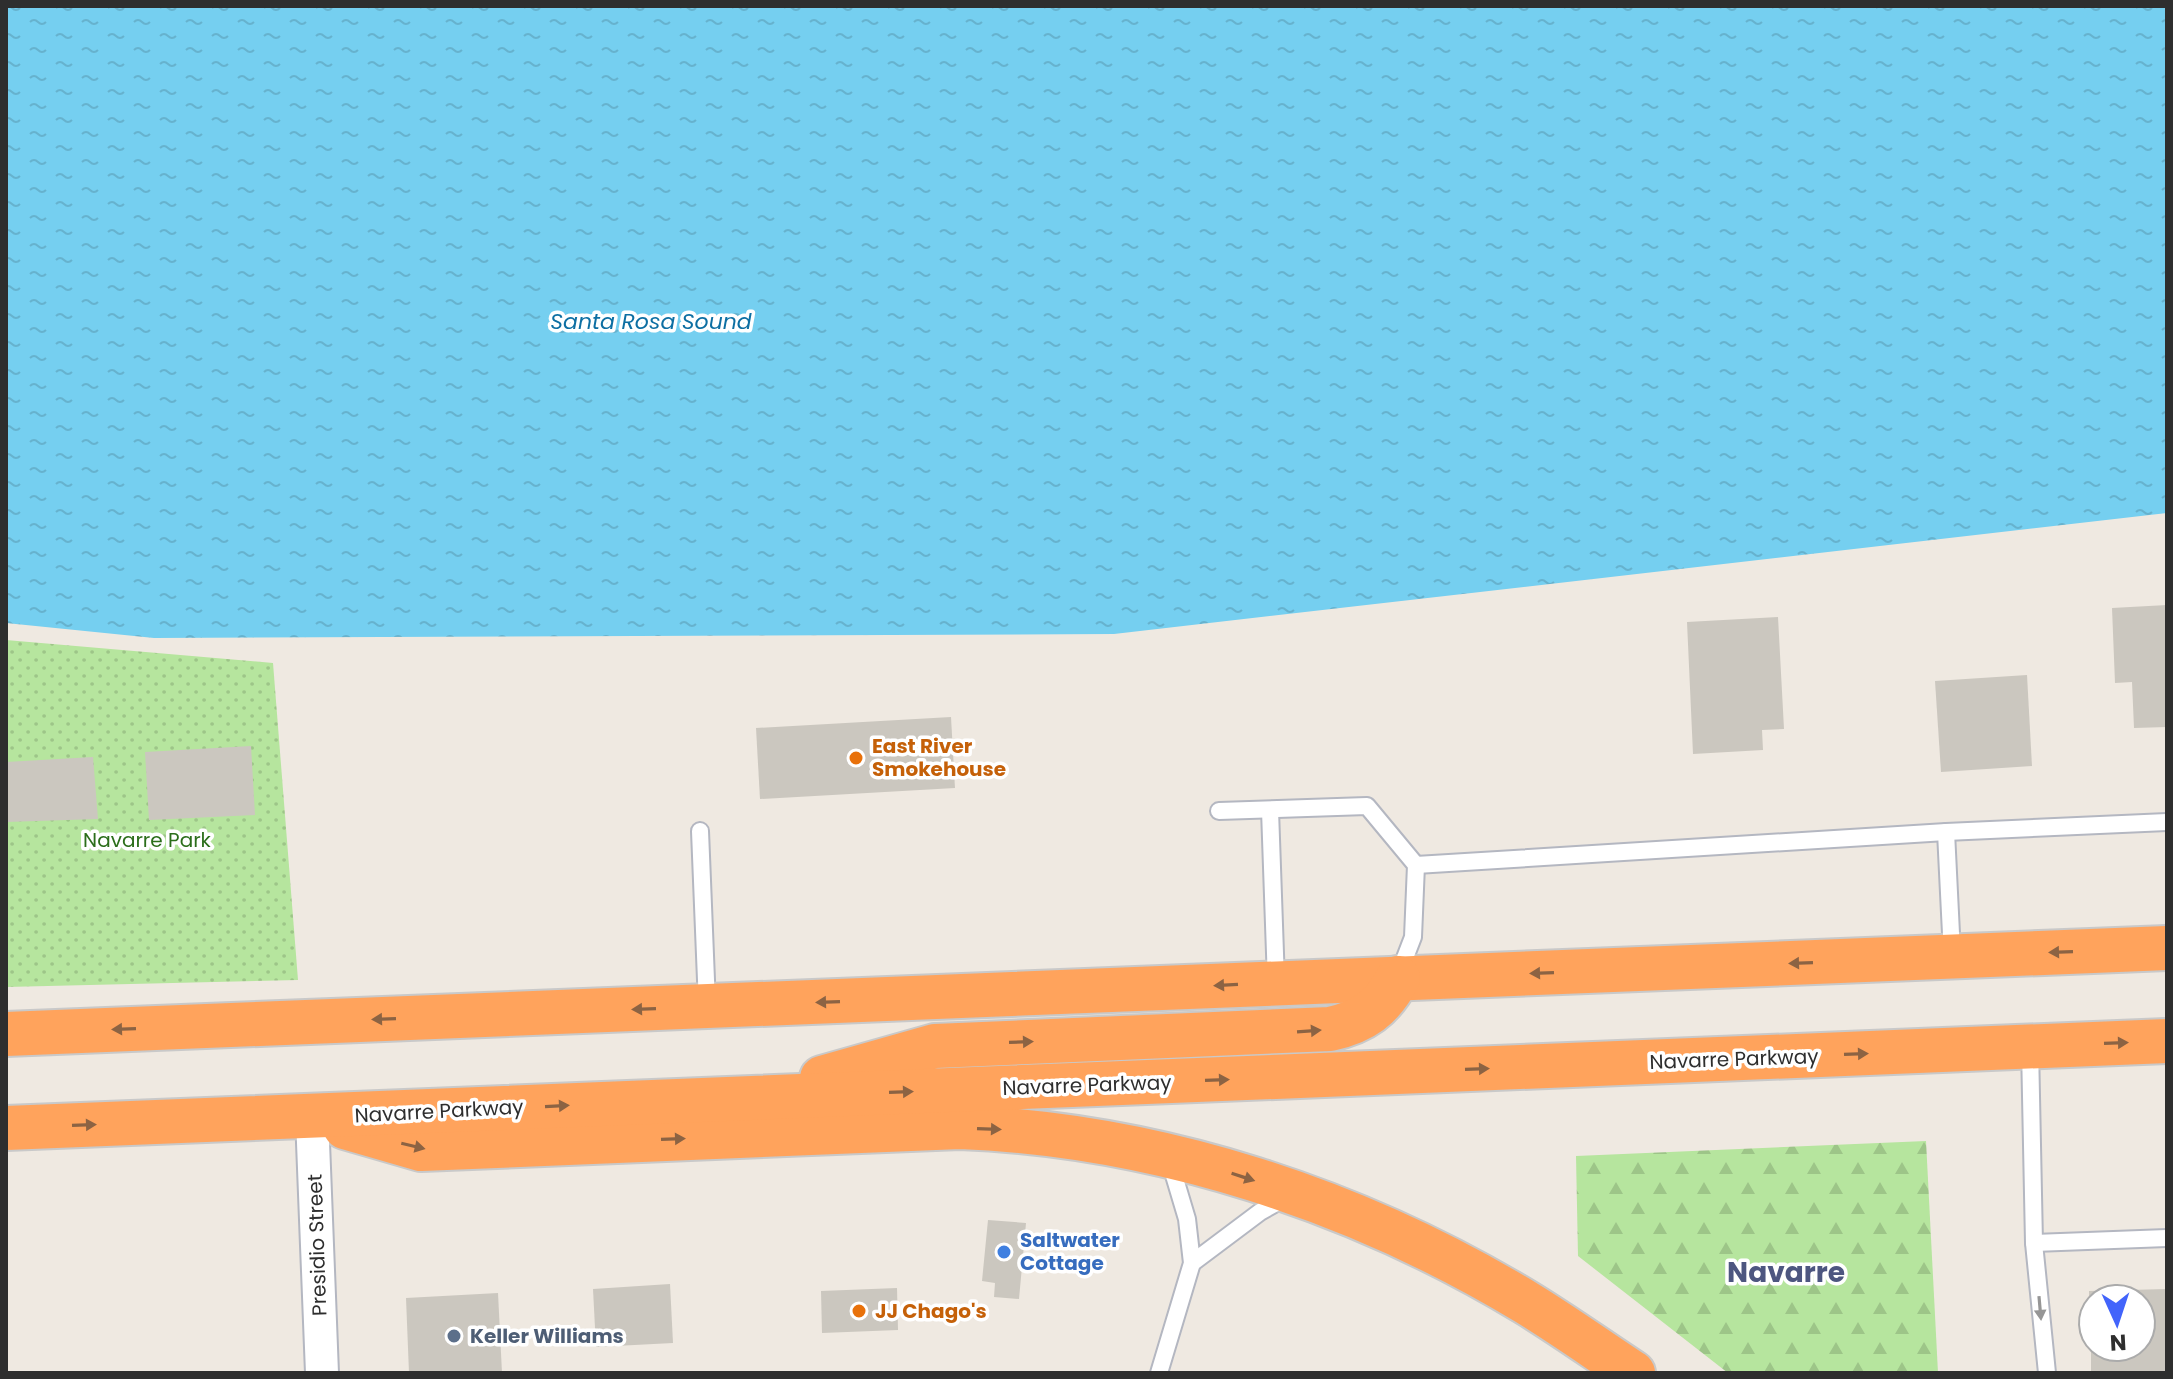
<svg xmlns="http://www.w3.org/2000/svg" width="2173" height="1379" font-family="Poppins,sans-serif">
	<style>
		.forest { fill: url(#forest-firs) }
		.park { fill: url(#park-dots) }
		.water { fill: url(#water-ripples) }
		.building { fill: #cbc7bf }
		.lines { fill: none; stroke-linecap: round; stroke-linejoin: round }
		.lane-casing { stroke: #b4b7c1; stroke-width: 20 }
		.street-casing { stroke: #b4b7c1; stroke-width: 36 }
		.highway-casing { stroke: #c9c9c9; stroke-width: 48 }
		.lane { stroke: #fff; stroke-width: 16 }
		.street { stroke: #fff; stroke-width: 32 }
		.highway { stroke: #ffa35c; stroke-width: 44 }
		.oneway { fill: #8c6343 }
		.oneway2 { fill: #969696 }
		.food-dot { fill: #e8710a; stroke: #fff; stroke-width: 3 }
		.shop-dot { fill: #3f7fe0; stroke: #fff; stroke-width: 3 }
		.service-dot { fill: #5c6f8a; stroke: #fff; stroke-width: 3 }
		.labels { text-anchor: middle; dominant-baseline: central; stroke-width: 7; stroke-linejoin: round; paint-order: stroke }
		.food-label { font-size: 20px; font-weight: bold; fill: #c56008; stroke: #fff; text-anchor: start }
		.park-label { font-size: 20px; fill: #2c6e1b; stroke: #fff }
		.street-label { font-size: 20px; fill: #2e2e2e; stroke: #fff }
		.shop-label { font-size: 20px; font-weight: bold; fill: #366cbe; stroke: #fff; text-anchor: start }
		.service-label { font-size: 20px; font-weight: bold; fill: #4e5e75; stroke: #fff; text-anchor: start }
		.water-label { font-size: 22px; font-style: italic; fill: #0d6fa3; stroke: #fff }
		.district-label { font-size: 28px; font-weight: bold; fill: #4d5680; stroke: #fff }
	</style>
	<defs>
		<pattern id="forest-firs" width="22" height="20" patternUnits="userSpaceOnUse" patternTransform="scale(2)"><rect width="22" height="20" fill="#b6e59e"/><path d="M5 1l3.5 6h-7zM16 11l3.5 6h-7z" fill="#9dc588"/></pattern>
		<pattern id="park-dots" width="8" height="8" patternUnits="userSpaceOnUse" patternTransform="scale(2)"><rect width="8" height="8" fill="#b6e59e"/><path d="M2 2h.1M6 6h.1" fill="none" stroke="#9dc588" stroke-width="1.8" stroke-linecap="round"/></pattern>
		<pattern id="water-ripples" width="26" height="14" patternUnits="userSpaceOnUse" patternTransform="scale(2)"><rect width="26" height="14" fill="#75cff0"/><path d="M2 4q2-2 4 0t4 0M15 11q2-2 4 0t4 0" fill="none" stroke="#66b2ce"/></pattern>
	</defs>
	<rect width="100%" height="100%" fill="#efe9e1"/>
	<polygon class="forest" points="1926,1141 1938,1373 1728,1373 1578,1256 1576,1156"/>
	<polygon class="park" points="6,640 273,663 298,980 6,987"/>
	<polygon class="water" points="6,6 2167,6 2167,513 1114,634 154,638 6,623"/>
	<g class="building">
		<polygon points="2167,605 2167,727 2134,728 2132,682 2115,683 2112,608"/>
		<polygon points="1778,617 1784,729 1762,730 1763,750 1693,754 1687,622"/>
		<polygon points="2027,675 2032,766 1941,772 1935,681"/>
		<polygon points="951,717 955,788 760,799 756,728"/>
		<polygon points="251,746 255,815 149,820 145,752"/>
		<polygon points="93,757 98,819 6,822 6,762"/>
		<polygon points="988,1220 1026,1223 1019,1299 994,1297 995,1283 982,1281"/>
		<polygon points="670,1284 673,1343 596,1347 593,1289"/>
		<polygon points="897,1288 898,1330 822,1333 821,1291"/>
		<polygon points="2167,1289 2167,1373 2091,1373 2091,1347 2141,1347 2141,1299 2093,1299 2093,1343 2090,1344 2089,1291"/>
		<polygon points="498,1293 502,1373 409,1373 406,1298"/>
	</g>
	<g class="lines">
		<defs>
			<g id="lane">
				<polyline points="1270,810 1276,982"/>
				<polyline points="1219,811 1367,806 1416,865 1413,937 1398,976"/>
				<polyline points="700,831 707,1005"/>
				<polyline points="1946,832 1952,954"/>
				<polyline points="1416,865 1946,832 2167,822"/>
				<polyline points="2030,1047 2034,1243 2047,1373"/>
				<polyline points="2034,1243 2167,1238"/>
				<polyline points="1192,1263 1260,1212 1285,1198"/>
				<polyline points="1159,1373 1192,1263 1187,1219 1170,1162"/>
			</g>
			<polyline id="street" points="312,1117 322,1373"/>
			<g id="highway">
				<polyline points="6,1034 2167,948"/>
				<path d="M822 1078 935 1046 1330 1029C1363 1022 1382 1008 1398 978"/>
				<path d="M345 1127 421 1149 960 1127C1159 1135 1357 1200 1527 1303 1563 1325 1598 1350 1633 1373"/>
				<polyline points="6,1128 2167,1041"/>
			</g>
		</defs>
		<use href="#lane" class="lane-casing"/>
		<use href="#street" class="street-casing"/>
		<use href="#highway" class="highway-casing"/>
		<use href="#lane" class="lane"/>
		<use href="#street" class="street"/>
		<use href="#highway" class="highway"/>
	</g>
	<defs><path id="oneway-solid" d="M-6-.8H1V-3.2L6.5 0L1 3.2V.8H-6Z" transform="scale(2)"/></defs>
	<g class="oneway">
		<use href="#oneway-solid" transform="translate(2061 952) rotate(178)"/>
		<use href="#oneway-solid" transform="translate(1801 963) rotate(178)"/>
		<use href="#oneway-solid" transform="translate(1542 973) rotate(178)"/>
		<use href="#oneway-solid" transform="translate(1226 985) rotate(177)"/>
		<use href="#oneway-solid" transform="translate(828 1002) rotate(178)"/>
		<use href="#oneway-solid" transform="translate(644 1009) rotate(178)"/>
		<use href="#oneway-solid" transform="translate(384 1019) rotate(178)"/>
		<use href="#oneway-solid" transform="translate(124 1029) rotate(178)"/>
		<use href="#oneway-solid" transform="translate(1309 1031) rotate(-4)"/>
		<use href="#oneway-solid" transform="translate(1021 1042) rotate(-2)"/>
		<use href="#oneway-solid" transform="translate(2116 1043) rotate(-2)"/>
		<use href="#oneway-solid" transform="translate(1856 1054) rotate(-2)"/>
		<use href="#oneway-solid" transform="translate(1477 1069) rotate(-2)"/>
		<use href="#oneway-solid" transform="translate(1217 1080) rotate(-2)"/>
		<use href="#oneway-solid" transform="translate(901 1092) rotate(-2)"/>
		<use href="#oneway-solid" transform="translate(557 1106) rotate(-3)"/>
		<use href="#oneway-solid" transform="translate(84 1125) rotate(-2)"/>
		<use href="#oneway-solid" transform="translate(989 1129) rotate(2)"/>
		<use href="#oneway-solid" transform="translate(673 1139) rotate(-2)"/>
		<use href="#oneway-solid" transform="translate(413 1146) rotate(13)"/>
		<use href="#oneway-solid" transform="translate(1243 1177) rotate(18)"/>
	</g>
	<use class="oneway2" href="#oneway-solid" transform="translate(2040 1308) rotate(85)"/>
	<g class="food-dot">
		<circle cx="856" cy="758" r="8"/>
		<circle cx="859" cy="1311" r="8"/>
	</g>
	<circle class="shop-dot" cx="1004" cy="1252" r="8"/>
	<circle class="service-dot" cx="454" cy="1336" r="8"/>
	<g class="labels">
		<g class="food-label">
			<text x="872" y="746">East River<tspan x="872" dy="23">Smokehouse</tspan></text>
			<text x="875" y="1311">JJ Chago's</text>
		</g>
		<g class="park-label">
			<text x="147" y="840">Navarre Park</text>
		</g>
		<g class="street-label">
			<text transform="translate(1734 1059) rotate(-2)">Navarre Parkway</text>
			<text transform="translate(1087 1085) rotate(-2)">Navarre Parkway</text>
			<text transform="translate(439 1111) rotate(-3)">Navarre Parkway</text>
			<text transform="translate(317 1245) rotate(-92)">Presidio Street</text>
		</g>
		<g class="shop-label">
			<text x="1020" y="1240">Saltwater<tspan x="1020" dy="23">Cottage</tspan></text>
		</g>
		<g class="service-label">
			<text x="470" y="1336">Keller Williams</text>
		</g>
		<g class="water-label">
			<text x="651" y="321">Santa Rosa Sound</text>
		</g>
		<g class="district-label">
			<text x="1786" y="1272">Navarre</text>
		</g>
	</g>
	<rect width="2173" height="1379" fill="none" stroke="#2e2e2e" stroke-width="16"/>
	<g transform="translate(2117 1323) rotate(177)"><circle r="38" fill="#ffffff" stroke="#ababab" stroke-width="2"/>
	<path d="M0-6L14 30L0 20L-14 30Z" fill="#4264fb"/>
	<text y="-12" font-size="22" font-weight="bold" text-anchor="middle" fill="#2e2e2e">N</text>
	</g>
</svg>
